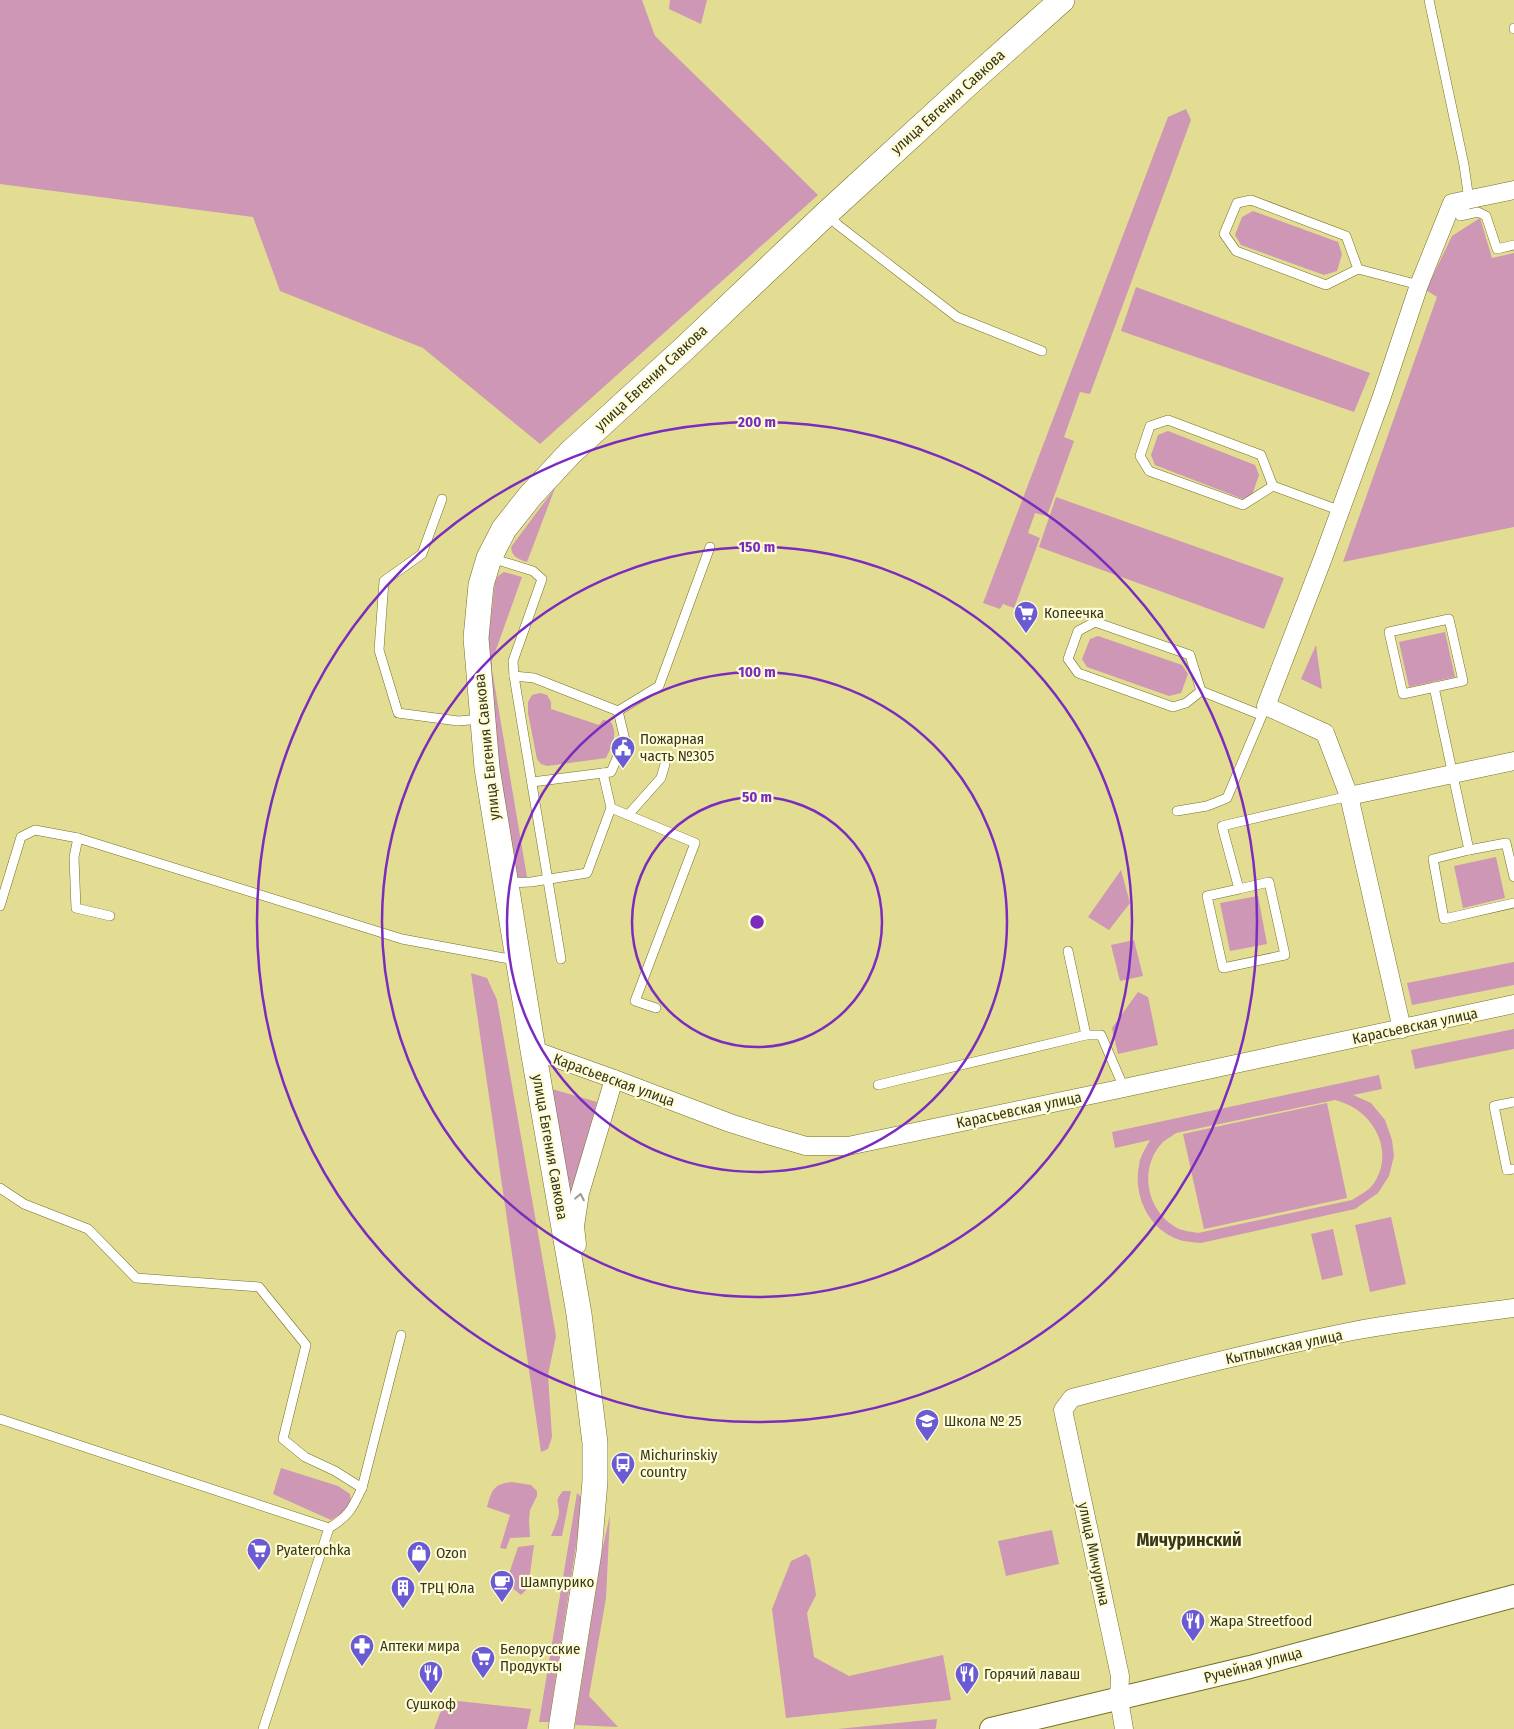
<svg xmlns="http://www.w3.org/2000/svg" width="1514" height="1729" font-family="'Fira Sans Condensed',sans-serif">
	<style>
		.green { fill: #cd97b5; fill-rule: evenodd }
		.lines { fill: none; stroke-linecap: round; stroke-linejoin: round }
		.service-casing { stroke: #757024; stroke-width: 10 }
		.minor-casing { stroke: #757024; stroke-width: 19 }
		.tertiary-casing { stroke: #757024; stroke-width: 24 }
		.secondary-casing { stroke: #757024; stroke-width: 26 }
		.service { stroke: #fff; stroke-width: 9 }
		.minor { stroke: #fff; stroke-width: 18 }
		.tertiary { stroke: #fff; stroke-width: 22 }
		.secondary { stroke: #fff; stroke-width: 25 }
		.oneway { stroke: #9c9a8c }
		.ring { fill: none; stroke: #7b2cbf; stroke-width: 2.5 }
		.labels { text-anchor: middle; dominant-baseline: central; stroke-width: 4.5; stroke-linejoin: round; paint-order: stroke }
		.street-label { font-size: 15px; fill: #393618; stroke: #fefcd7 }
		.poi-label { font-size: 15px; fill: #393618; stroke: #fefcd7; text-anchor: start }
		.quarter-label { font-size: 18px; font-weight: bold; fill: #393618; stroke: #fefcd7 }
		.centre { fill: #7b2cbf; stroke: #fefcd7; stroke-width: 2.5 }
		.ring-label { font-size: 15px; text-anchor: middle; font-weight: bold; fill: #7b2cbf; stroke: #fefcd7; stroke-width: 4.5; stroke-linejoin: round; paint-order: stroke }
	</style>
	<rect width="100%" height="100%" fill="#e2dd92"/>
	<g class="green">
		<polygon points="0,0 642,0 655,36 818,195 540,444 423,348 280,291 253,217 0,184"/>
		<polygon points="670,0 707,0 701,24 669,9"/>
		<polygon points="1186,109 1191,120 1090,394 1080,392 1064,437 1074,441 1047,516 1035,513 1028,533 1040,538 1014,608 1003,604 1000,609 983,603 1168,117"/>
		<polygon points="1253,211 1338,242 1342,254 1337,271 1324,275 1241,245 1235,235 1242,217"/>
		<polygon points="1480,218 1492,258 1514,253 1514,527 1343,562 1437,297 1426,290 1452,236"/>
		<polygon points="1136,287 1370,373 1354,412 1121,331"/>
		<polygon points="1168,431 1255,465 1259,475 1252,495 1243,499 1155,465 1151,455 1158,435"/>
		<path d="M555 488 527 562C518 559 512 557 511 547Z"/>
		<polygon points="1056,497 1284,578 1264,629 1039,547"/>
		<polygon points="504,572 522,577 492,661 492,670 527,877 515,877 509,872 487,651 495,582 498,576"/>
		<polygon points="1445,632 1455,677 1409,687 1399,642"/>
		<polygon points="1098,636 1182,665 1188,674 1181,693 1169,696 1087,667 1082,659 1090,639"/>
		<polygon points="1316,645 1322,689 1301,679"/>
		<path d="M540 693 547 695 551 702V709L599 725 603 720 610 721C619 733 612 746 606 758L547 766 541 764 537 759 528 713V702L532 695Z"/>
		<polygon points="1496,857 1505,898 1463,908 1454,866"/>
		<polygon points="1121,870 1130,903 1109,930 1088,917"/>
		<polygon points="1258,896 1267,944 1230,951 1220,903"/>
		<polygon points="1134,940 1143,976 1120,981 1111,945"/>
		<polygon points="1514,962 1514,985 1412,1005 1407,983"/>
		<polygon points="471,973 487,978 497,1000 556,1336 548,1375 552,1437 548,1449 541,1452"/>
		<polygon points="1138,992 1148,997 1158,1045 1118,1054 1112,1028"/>
		<polygon points="1514,1029 1514,1049 1415,1069 1411,1050"/>
		<path d="M1379 1075 1382 1089 1353 1095 1371 1103 1385 1120 1392 1140 1394 1156 1389 1176 1378 1193 1355 1209 1201 1243C1193 1242 1184 1242 1177 1239 1148 1228 1133 1195 1139 1165 1140 1156 1146 1148 1150 1140L1115 1148 1112 1132ZM1335 1100C1342 1102 1350 1105 1356 1109 1382 1127 1392 1161 1371 1187 1366 1192 1358 1196 1352 1200L1198 1233C1193 1232 1185 1231 1179 1229 1147 1213 1137 1169 1163 1142 1167 1139 1172 1136 1176 1133Z"/>
		<polygon points="552,1089 597,1102 569,1200"/>
		<polygon points="1327,1103 1347,1198 1204,1229 1183,1134"/>
		<polygon points="1391,1217 1406,1284 1370,1292 1355,1225"/>
		<polygon points="1333,1229 1343,1275 1322,1280 1311,1234"/>
		<polygon points="281,1468 338,1486 350,1494 351,1503 345,1511 331,1520 273,1494"/>
		<path d="M512 1482 531 1485 537 1491V1496L530 1510 529 1521 530 1537 510 1538 506 1549 500 1548 510 1515 487 1507C492 1490 493 1484 512 1482Z"/>
		<path d="M563 1491H571L562 1536H551C554 1529 558 1520 559 1513 559 1501 554 1502 563 1491Z"/>
		<polygon points="577,1493 581,1497 581,1513 549,1722 539,1722"/>
		<polygon points="610,1515 606,1598 589,1696 618,1727 575,1725 602,1551"/>
		<polygon points="1052,1530 1059,1564 1006,1576 998,1541"/>
		<polygon points="534,1545 528,1588 521,1595 506,1583 518,1547"/>
		<polygon points="806,1554 810,1558 816,1595 807,1613 814,1657 849,1676 943,1655 951,1700 786,1718 772,1609 791,1561"/>
		<polygon points="458,1701 531,1709 527,1729 434,1729 442,1708"/>
		<polygon points="937,1719 936,1728 935,1729 838,1729"/>
	</g>
	<g class="lines">
		<defs>
			<g id="service">
				<polyline points="1429,0 1464,165 1469,200 1460,216 1478,212 1486,216 1497,249 1514,245"/>
				<polyline points="1514,28 1514,29"/>
				<polygon points="1251,200 1346,236 1358,269 1326,285 1236,251 1224,234 1237,203"/>
				<polyline points="827,214 838,225 957,317 1042,351"/>
				<polyline points="1358,269 1419,285"/>
				<polyline points="1273,486 1243,505 1149,471 1140,456 1150,426 1168,420 1261,455 1273,486 1341,511"/>
				<polyline points="442,499 422,554 384,581 379,650 398,713 458,721 482,719"/>
				<polyline points="491,558 533,571 542,579 513,661 514,676 561,959"/>
				<polygon points="1449,619 1463,681 1403,694 1389,632"/>
				<polygon points="1095,622 1190,655 1201,691 1186,703 1173,707 1078,673 1068,659 1078,631"/>
				<polyline points="514,676 534,678 618,711 659,686 710,547"/>
				<polyline points="1434,687 1469,850"/>
				<polyline points="1201,691 1261,715"/>
				<polyline points="603,773 611,808"/>
				<polyline points="532,782 611,772 625,740 618,711"/>
				<polyline points="1177,811 1207,806 1227,798 1266,706"/>
				<polyline points="628,815 661,778 665,764"/>
				<polyline points="78,838 74,857 76,908 110,916"/>
				<polyline points="1514,877 1506,843 1469,850 1433,859 1444,919 1514,903"/>
				<polyline points="508,883 531,882 587,873 611,808 695,843 635,1001 656,1008"/>
				<polyline points="1239,889 1207,896 1223,968 1285,955 1269,882 1239,889 1222,826 1349,796"/>
				<polyline points="0,906 21,837 35,830 78,838 402,939 515,960"/>
				<polyline points="1068,951 1086,1035 1101,1035 1124,1088"/>
				<polyline points="878,1085 1086,1035"/>
				<polyline points="1514,1102 1494,1106 1507,1170 1514,1169"/>
				<polyline points="0,1188 24,1204 88,1229 136,1278 259,1287 306,1345 283,1439 305,1457 335,1471 362,1488"/>
				<polyline points="0,1419 329,1528 263,1729"/>
				<path d="M329 1528C349 1516 352 1509 362 1488L401 1335"/>
			</g>
			<g id="minor">
				<polyline points="1349,796 1514,761"/>
				<polyline points="1402,1029 1349,796 1325,733 1266,706 1323,558 1381,399 1419,285 1452,203 1514,190"/>
				<polyline points="533,1050 614,1079 730,1123 768,1135 806,1146 848,1146 1124,1088 1514,1004"/>
				<polyline points="577,1245 575,1226 580,1193 614,1079"/>
				<path d="M1124 1729 1119 1699 1120 1676 1063 1410 1072 1398C1165 1374 1258 1350 1353 1331 1406 1321 1460 1315 1514 1308"/>
			</g>
			<polyline id="tertiary" points="991,1729 1250,1667 1514,1596"/>
			<polyline id="secondary" points="561,1729 589,1552 595,1481 595,1443 579,1314 533,1050 487,768 476,638 481,585 489,558 504,529 531,495 570,453 686,347 827,213 971,81 1062,0"/>
		</defs>
		<use href="#service" class="service-casing"/>
		<use href="#minor" class="minor-casing"/>
		<use href="#tertiary" class="tertiary-casing"/>
		<use href="#secondary" class="secondary-casing"/>
		<use href="#service" class="service"/>
		<use href="#minor" class="minor"/>
		<use href="#tertiary" class="tertiary"/>
		<use href="#secondary" class="secondary"/>
	</g>
	<defs><path id="oneway-chevron" d="M-2-3.5L2.5 0L-2 3.5" fill="none" stroke-width="1.6" stroke-linecap="round" stroke-linejoin="round" transform="scale(1.25)"/></defs>
	<use class="oneway" href="#oneway-chevron" transform="translate(580 1197) rotate(-79)"/>
	<g class="ring">
		<circle cx="757" cy="922" r="125"/>
		<circle cx="757" cy="922" r="250"/>
		<circle cx="757" cy="922" r="375"/>
		<circle cx="757" cy="922" r="500"/>
	</g>
	<defs>
		<symbol id="supermarket-pin" viewBox="-11 -11 22 30"><path d="M0 17L-7.5 6A9.5 9.5 0 1 1 7.5 6Z" fill="#6a5ad4" stroke="#fefcd7"/><path d="M-6-5.5h2.5l.6 2H6L4.5 2H-2.5L-4.4-4H-6ZM-1.5 3.2a1.3 1.3 0 1 0 .1 0ZM3 3.2a1.3 1.3 0 1 0 .1 0Z" fill="#fff"/></symbol>
		<symbol id="civic-pin" viewBox="-11 -11 22 30"><path d="M0 17L-7.5 6A9.5 9.5 0 1 1 7.5 6Z" fill="#6a5ad4" stroke="#fefcd7"/><path d="M-.6-6.5H3V-4.5H.6V-3L4-1V1h2V6H-6V1h2V-1L-.6-3ZM-1.2 2.5V6h2.4V2.5Z" fill="#fff"/></symbol>
		<symbol id="school-pin" viewBox="-11 -11 22 30"><path d="M0 17L-7.5 6A9.5 9.5 0 1 1 7.5 6Z" fill="#6a5ad4" stroke="#fefcd7"/><path d="M0-5L7-2L0 1L-7-2ZM-4 1L0 2.5L4 1V4Q0 6-4 4Z" fill="#fff"/></symbol>
		<symbol id="bus-pin" viewBox="-11 -11 22 30"><path d="M0 17L-7.5 6A9.5 9.5 0 1 1 7.5 6Z" fill="#6a5ad4" stroke="#fefcd7"/><path d="M-5-6H5V4H4V6H2V4H-2V6H-4V4H-5ZM-3.5-4V0h7V-4ZM-3.5 1.2v1.5H-2V1.2ZM2 1.2v1.5H3.5V1.2Z" fill="#fff"/></symbol>
		<symbol id="shop-pin" viewBox="-11 -11 22 30"><path d="M0 17L-7.5 6A9.5 9.5 0 1 1 7.5 6Z" fill="#6a5ad4" stroke="#fefcd7"/><path d="M-5-2.5h2.3a2.7 3.5 0 0 1 5.4 0H5L5.5 6h-11ZM-1.5-2.5h3a1.5 2.3 0 0 0-3 0Z" fill="#fff"/></symbol>
		<symbol id="cafe-pin" viewBox="-11 -11 22 30"><path d="M0 17L-7.5 6A9.5 9.5 0 1 1 7.5 6Z" fill="#6a5ad4" stroke="#fefcd7"/><path d="M-5.5-4.5H6V0H3Q3 3.5 0 3.5H-2.5Q-5.5 3.5-5.5 0ZM3-3.2v2h1.7v-2ZM-6 4.5H4V6H-6Z" fill="#fff"/></symbol>
		<symbol id="building-pin" viewBox="-11 -11 22 30"><path d="M0 17L-7.5 6A9.5 9.5 0 1 1 7.5 6Z" fill="#6a5ad4" stroke="#fefcd7"/><path d="M-4-6H4V6H1V3H-1V6H-4ZM-2.5-4.3h1.7v1.8h-1.7ZM.8-4.3h1.7v1.8H.8ZM-2.5-1h1.7V.8h-1.7ZM.8-1h1.7V.8H.8Z" fill="#fff"/></symbol>
		<symbol id="restaurant-pin" viewBox="-11 -11 22 30"><path d="M0 17L-7.5 6A9.5 9.5 0 1 1 7.5 6Z" fill="#6a5ad4" stroke="#fefcd7"/><path d="M-5-6h1v4h1v-4h1v4h1v-4h1v5L-1.5 .5V6h-2V.5L-5-1ZM5-6V6H3V1.5H1.5Q1.5-4 5-6Z" fill="#fff"/></symbol>
		<symbol id="pharmacy-pin" viewBox="-11 -11 22 30"><path d="M0 17L-7.5 6A9.5 9.5 0 1 1 7.5 6Z" fill="#6a5ad4" stroke="#fefcd7"/><path d="M-2-6h4v4h4v4h-4v4h-4v-4h-4v-4h4Z" fill="#fff"/></symbol>
	</defs>
	<g fill-rule="evenodd">
		<use href="#supermarket-pin" x="1012" y="599" width="28" height="38"/>
		<use href="#civic-pin" x="609" y="734" width="28" height="38"/>
		<use href="#school-pin" x="913" y="1407" width="28" height="38"/>
		<use href="#bus-pin" x="609" y="1450" width="28" height="38"/>
		<use href="#supermarket-pin" x="245" y="1536" width="28" height="38"/>
		<use href="#shop-pin" x="405" y="1539" width="28" height="38"/>
		<use href="#cafe-pin" x="488" y="1568" width="28" height="38"/>
		<use href="#building-pin" x="389" y="1574" width="28" height="38"/>
		<use href="#restaurant-pin" x="1179" y="1607" width="28" height="38"/>
		<use href="#pharmacy-pin" x="348" y="1632" width="28" height="38"/>
		<use href="#supermarket-pin" x="469" y="1644" width="28" height="38"/>
		<use href="#restaurant-pin" x="417" y="1659" width="28" height="38"/>
		<use href="#restaurant-pin" x="953" y="1660" width="28" height="38"/>
	</g>
	<g class="labels">
		<g class="street-label">
			<text transform="translate(948 102) rotate(-42)">улица Евгения Савкова</text>
			<text transform="translate(651 378) rotate(-43)">улица Евгения Савкова</text>
			<text transform="translate(487 747) rotate(-96)">улица Евгения Савкова</text>
			<text transform="translate(1415 1026) rotate(-12)">Карасьевская улица</text>
			<text transform="translate(614 1080) rotate(20)">Карасьевская улица</text>
			<text transform="translate(1019 1110) rotate(-12)">Карасьевская улица</text>
			<text transform="translate(550 1147) rotate(80)">улица Евгения Савкова</text>
			<text transform="translate(1284 1347) rotate(-12)">Кытлымская улица</text>
			<text transform="translate(1094 1554) rotate(78)">улица Мичурина</text>
			<text transform="translate(1253 1665) rotate(-15)">Ручейная улица</text>
		</g>
		<g class="poi-label">
			<text x="1044" y="613">Копеечка</text>
			<text x="640" y="739">Пожарная<tspan x="640" dy="17">часть №305</tspan></text>
			<text x="944" y="1421">Школа № 25</text>
			<text x="640" y="1455">Michurinskiy<tspan x="640" dy="17">country</tspan></text>
			<text x="276" y="1550">Pyaterochka</text>
			<text x="436" y="1553">Ozon</text>
			<text x="520" y="1582">Шампурико</text>
			<text x="420" y="1588">ТРЦ Юла</text>
			<text x="1210" y="1621">Жара Streetfood</text>
			<text x="380" y="1646">Аптеки мира</text>
			<text x="500" y="1649">Белорусские<tspan x="500" dy="17">Продукты</tspan></text>
			<text x="984" y="1674">Горячий лаваш</text>
			<text x="431" y="1704" text-anchor="middle">Сушкоф</text>
		</g>
		<g class="quarter-label">
			<text x="1189" y="1540">Мичуринский</text>
		</g>
	</g>
	<circle cx="757" cy="922" r="8" class="centre"/>
	<g class="ring-label">
		<text x="757" y="427">200 m</text>
		<text x="757" y="552">150 m</text>
		<text x="757" y="677">100 m</text>
		<text x="757" y="802">50 m</text>
	</g>
</svg>
